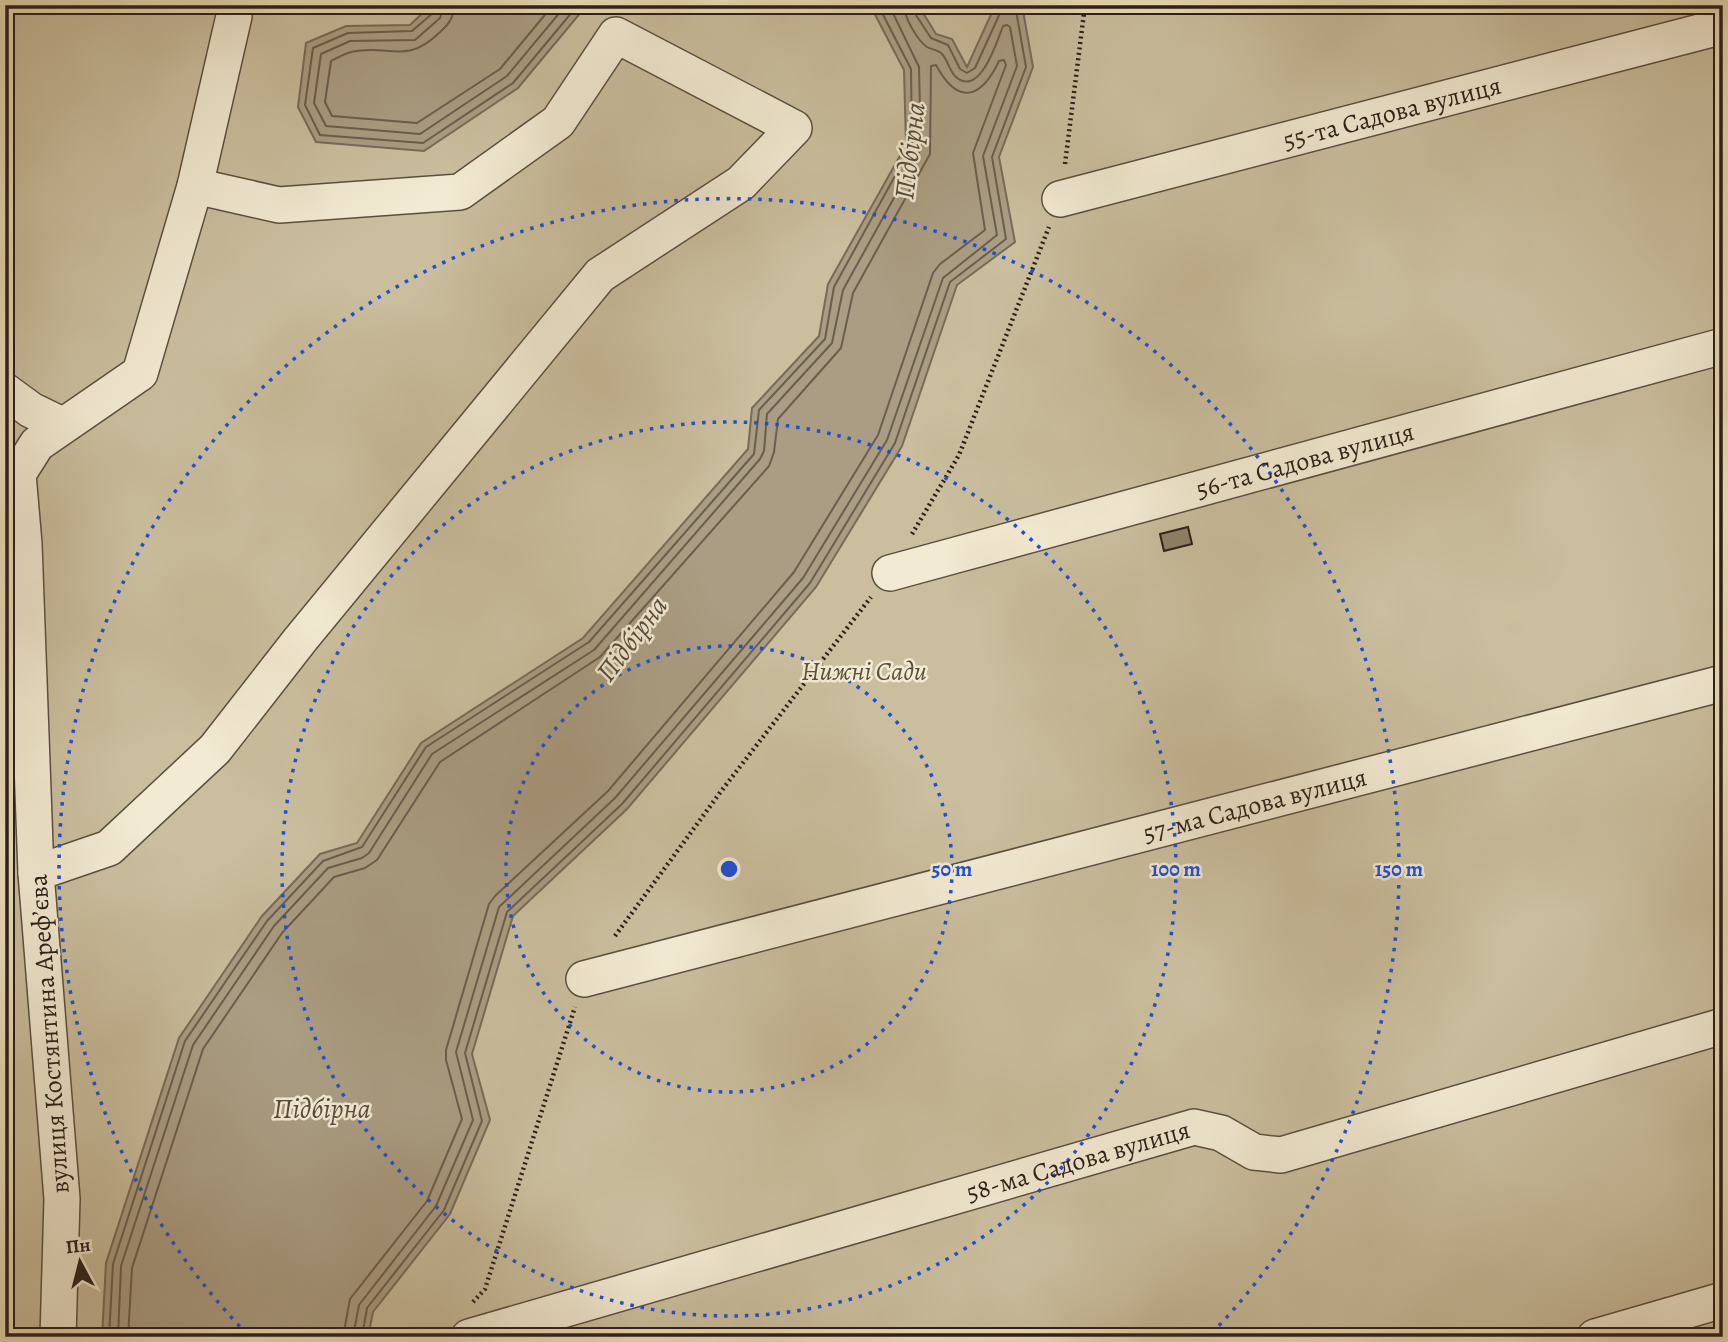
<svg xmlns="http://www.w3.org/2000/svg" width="1728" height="1342" font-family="Alegreya,serif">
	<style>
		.green { fill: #cabe9e; stroke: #7a6e5b; stroke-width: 2 }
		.water { fill: #aa9d83; stroke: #776b58; stroke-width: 2 }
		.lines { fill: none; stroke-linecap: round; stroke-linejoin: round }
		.shore { stroke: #6a5e4e; stroke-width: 2 }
		.building { fill: #8f826c; stroke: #2b1f18; stroke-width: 2 }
		.street-casing { stroke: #5b4f40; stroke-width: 38 }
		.path { stroke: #2b1f18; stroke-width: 4.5; stroke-dasharray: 2 3.5; stroke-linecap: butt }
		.street { stroke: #f2ead2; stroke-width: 35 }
		.ring { fill: none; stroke: #1d4ed8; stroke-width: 3.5; stroke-dasharray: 3.5 7 }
		.labels { text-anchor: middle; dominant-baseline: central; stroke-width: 5; stroke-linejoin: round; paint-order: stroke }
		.street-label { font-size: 26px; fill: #2b1f18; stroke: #f2ead2 }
		.park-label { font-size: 26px; font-style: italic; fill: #5b4f40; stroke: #f2ead2 }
		.water-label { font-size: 28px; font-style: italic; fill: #574b3d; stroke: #f2ead2 }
		.centre { fill: #1d4ed8; stroke: #f2ead2; stroke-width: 3.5 }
		.ring-label { font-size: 21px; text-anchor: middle; font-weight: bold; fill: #1d4ed8; stroke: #f2ead2; stroke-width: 5; stroke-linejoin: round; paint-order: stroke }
	</style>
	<rect width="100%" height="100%" fill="#ebdeba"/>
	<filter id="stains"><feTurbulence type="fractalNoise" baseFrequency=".00286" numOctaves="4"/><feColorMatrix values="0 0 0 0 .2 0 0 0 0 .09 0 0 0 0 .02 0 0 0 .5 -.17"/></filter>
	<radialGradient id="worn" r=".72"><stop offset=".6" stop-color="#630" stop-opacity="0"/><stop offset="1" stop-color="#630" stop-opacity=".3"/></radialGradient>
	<rect class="green" x="5" y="5" width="1718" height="1332"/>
	<g class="water">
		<polygon points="431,5 587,5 518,88 424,151 316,142 298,107 306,43 346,26 410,25"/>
		<polygon points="870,5 921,5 920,8 936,34 952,39 967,67 994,8 993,5 1022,5 1033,67 999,157 1015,242 957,285 902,446 816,587 627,809 513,916 472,1054 490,1120 450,1214 373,1312 368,1337 102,1337 106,1263 179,1038 262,916 320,854 357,843 421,743 583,638 748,449 752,408 819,336 828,284 906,145 904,70"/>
	</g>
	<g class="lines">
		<g class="shore">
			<polyline points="435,5 433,13 412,31 348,33 313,48 305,105 320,135 423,143 513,83 578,5"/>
			<polyline points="444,5 440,18 415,40 350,41 321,54 314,103 326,126 420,134 507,76 566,5"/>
			<path d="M454 5C454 18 448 25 439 33 405 66 389 43 351 52 344 54 337 58 331 61L325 102 332 116 417 123 500 69 553 5"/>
			<polyline points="913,5 914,12 931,38 948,45 960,69 967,73 975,68 1001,11 1001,5"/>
			<polyline points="109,1337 113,1264 185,1041 267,921 323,861 362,847 426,747 589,642 754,454 759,410 825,339 834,287 912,145 911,69 878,5"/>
			<polyline points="118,1337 121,1266 193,1045 274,926 328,868 362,858 369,853 432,754 594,650 760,459 764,451 767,414 832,343 843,290 921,149 919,67 889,5"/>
			<path d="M128 1337 132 1268 203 1049 282 933 334 877 365 868 377 860 440 762 600 657 769 466 774 452 778 419 841 348 853 293 930 154 931 66 936 65C958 106 981 99 999 61L1004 60 1006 65 973 153 985 230 940 264 933 273 878 435 794 572 608 791 495 896 489 904 446 1050V1060L462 1119 427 1201 350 1299 343 1337"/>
			<path d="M353 1337 359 1305 436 1206 473 1120 456 1052 499 907 615 798 803 578 887 440 943 278 997 235 983 156 1017 66 1010 27 1007 25 1003 26C997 41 980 98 956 77 949 71 948 60 942 54 939 50 932 50 927 47 917 40 904 17 904 5"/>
			<polyline points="362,1337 367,1308 444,1210 482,1121 465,1053 507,912 622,804 810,583 895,443 950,282 1006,239 992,157 1026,67 1015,5"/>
		</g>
	</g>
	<polygon class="building" points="1188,527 1192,544 1164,551 1160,534"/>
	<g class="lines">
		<defs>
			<g id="street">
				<path id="s1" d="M1060 199 1723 26"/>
				<polyline points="5,391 31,410 62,425"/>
				<path id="s2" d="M890 573 1723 346"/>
				<polyline points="36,873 109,848 215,749 300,640 600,275 741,183 794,128 616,35 558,122 460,192 279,205 195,186"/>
				<path id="s3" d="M584 979 1723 683"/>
				<polyline points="58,1337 62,1199 36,873 24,544 18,474 37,444 140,373 195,186 234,16 234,5"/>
				<path id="s4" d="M469 1337 1194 1127 1221 1133 1254 1152 1281 1155 1723 1026"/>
				<polyline points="1595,1337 1723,1300"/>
			</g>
		</defs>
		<use href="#street" class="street-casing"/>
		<g class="path">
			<polyline points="1065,164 1085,5"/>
			<polyline points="912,534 959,455 1049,227"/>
			<polyline points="615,936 722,790 871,597"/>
			<polyline points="473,1302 485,1289 575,1007"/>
		</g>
		<use href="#street" class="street"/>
	</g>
	<g class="ring">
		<circle cx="729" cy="869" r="223"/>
		<circle cx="729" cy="869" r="447"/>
		<path d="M247 1334A670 670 0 1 1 1211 1334"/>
	</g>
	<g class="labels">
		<g class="street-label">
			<text stroke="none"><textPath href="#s1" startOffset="343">55-та Садова вулиця</textPath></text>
			<text stroke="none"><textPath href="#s2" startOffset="430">56-та Садова вулиця</textPath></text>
			<text stroke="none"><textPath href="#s3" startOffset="693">57-ма Садова вулиця</textPath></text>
			<text transform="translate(49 1034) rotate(-94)">вулиця Костянтина Арефʼєва</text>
			<text stroke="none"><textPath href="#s4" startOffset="634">58-ма Садова вулиця</textPath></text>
		</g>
		<g class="park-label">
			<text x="864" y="671">Нижні Сади</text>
		</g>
		<g class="water-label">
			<text transform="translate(910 151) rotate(-83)">Підбірна</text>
			<text transform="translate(632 639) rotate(-53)">Підбірна</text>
			<text x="322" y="1109">Підбірна</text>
		</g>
	</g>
	<circle cx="729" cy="869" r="10" class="centre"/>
	<g class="ring-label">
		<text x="952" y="876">50 m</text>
		<text x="1176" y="876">100 m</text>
		<text x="1399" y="876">150 m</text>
	</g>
	<rect width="1728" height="1342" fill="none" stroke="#ebdeba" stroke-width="28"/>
	<rect x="7" y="7" width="1714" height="1328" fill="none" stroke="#2b1f18" stroke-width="3.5"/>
	<rect x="14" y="14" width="1700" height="1314" fill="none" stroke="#2b1f18" stroke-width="2"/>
	<g transform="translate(80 1262) rotate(353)" stroke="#f2ead2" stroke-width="5" paint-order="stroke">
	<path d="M0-5L12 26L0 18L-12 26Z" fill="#2b1f18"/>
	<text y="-10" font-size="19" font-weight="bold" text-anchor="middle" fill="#2b1f18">Пн</text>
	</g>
	<rect width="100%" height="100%" filter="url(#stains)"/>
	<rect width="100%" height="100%" fill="url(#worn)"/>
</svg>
